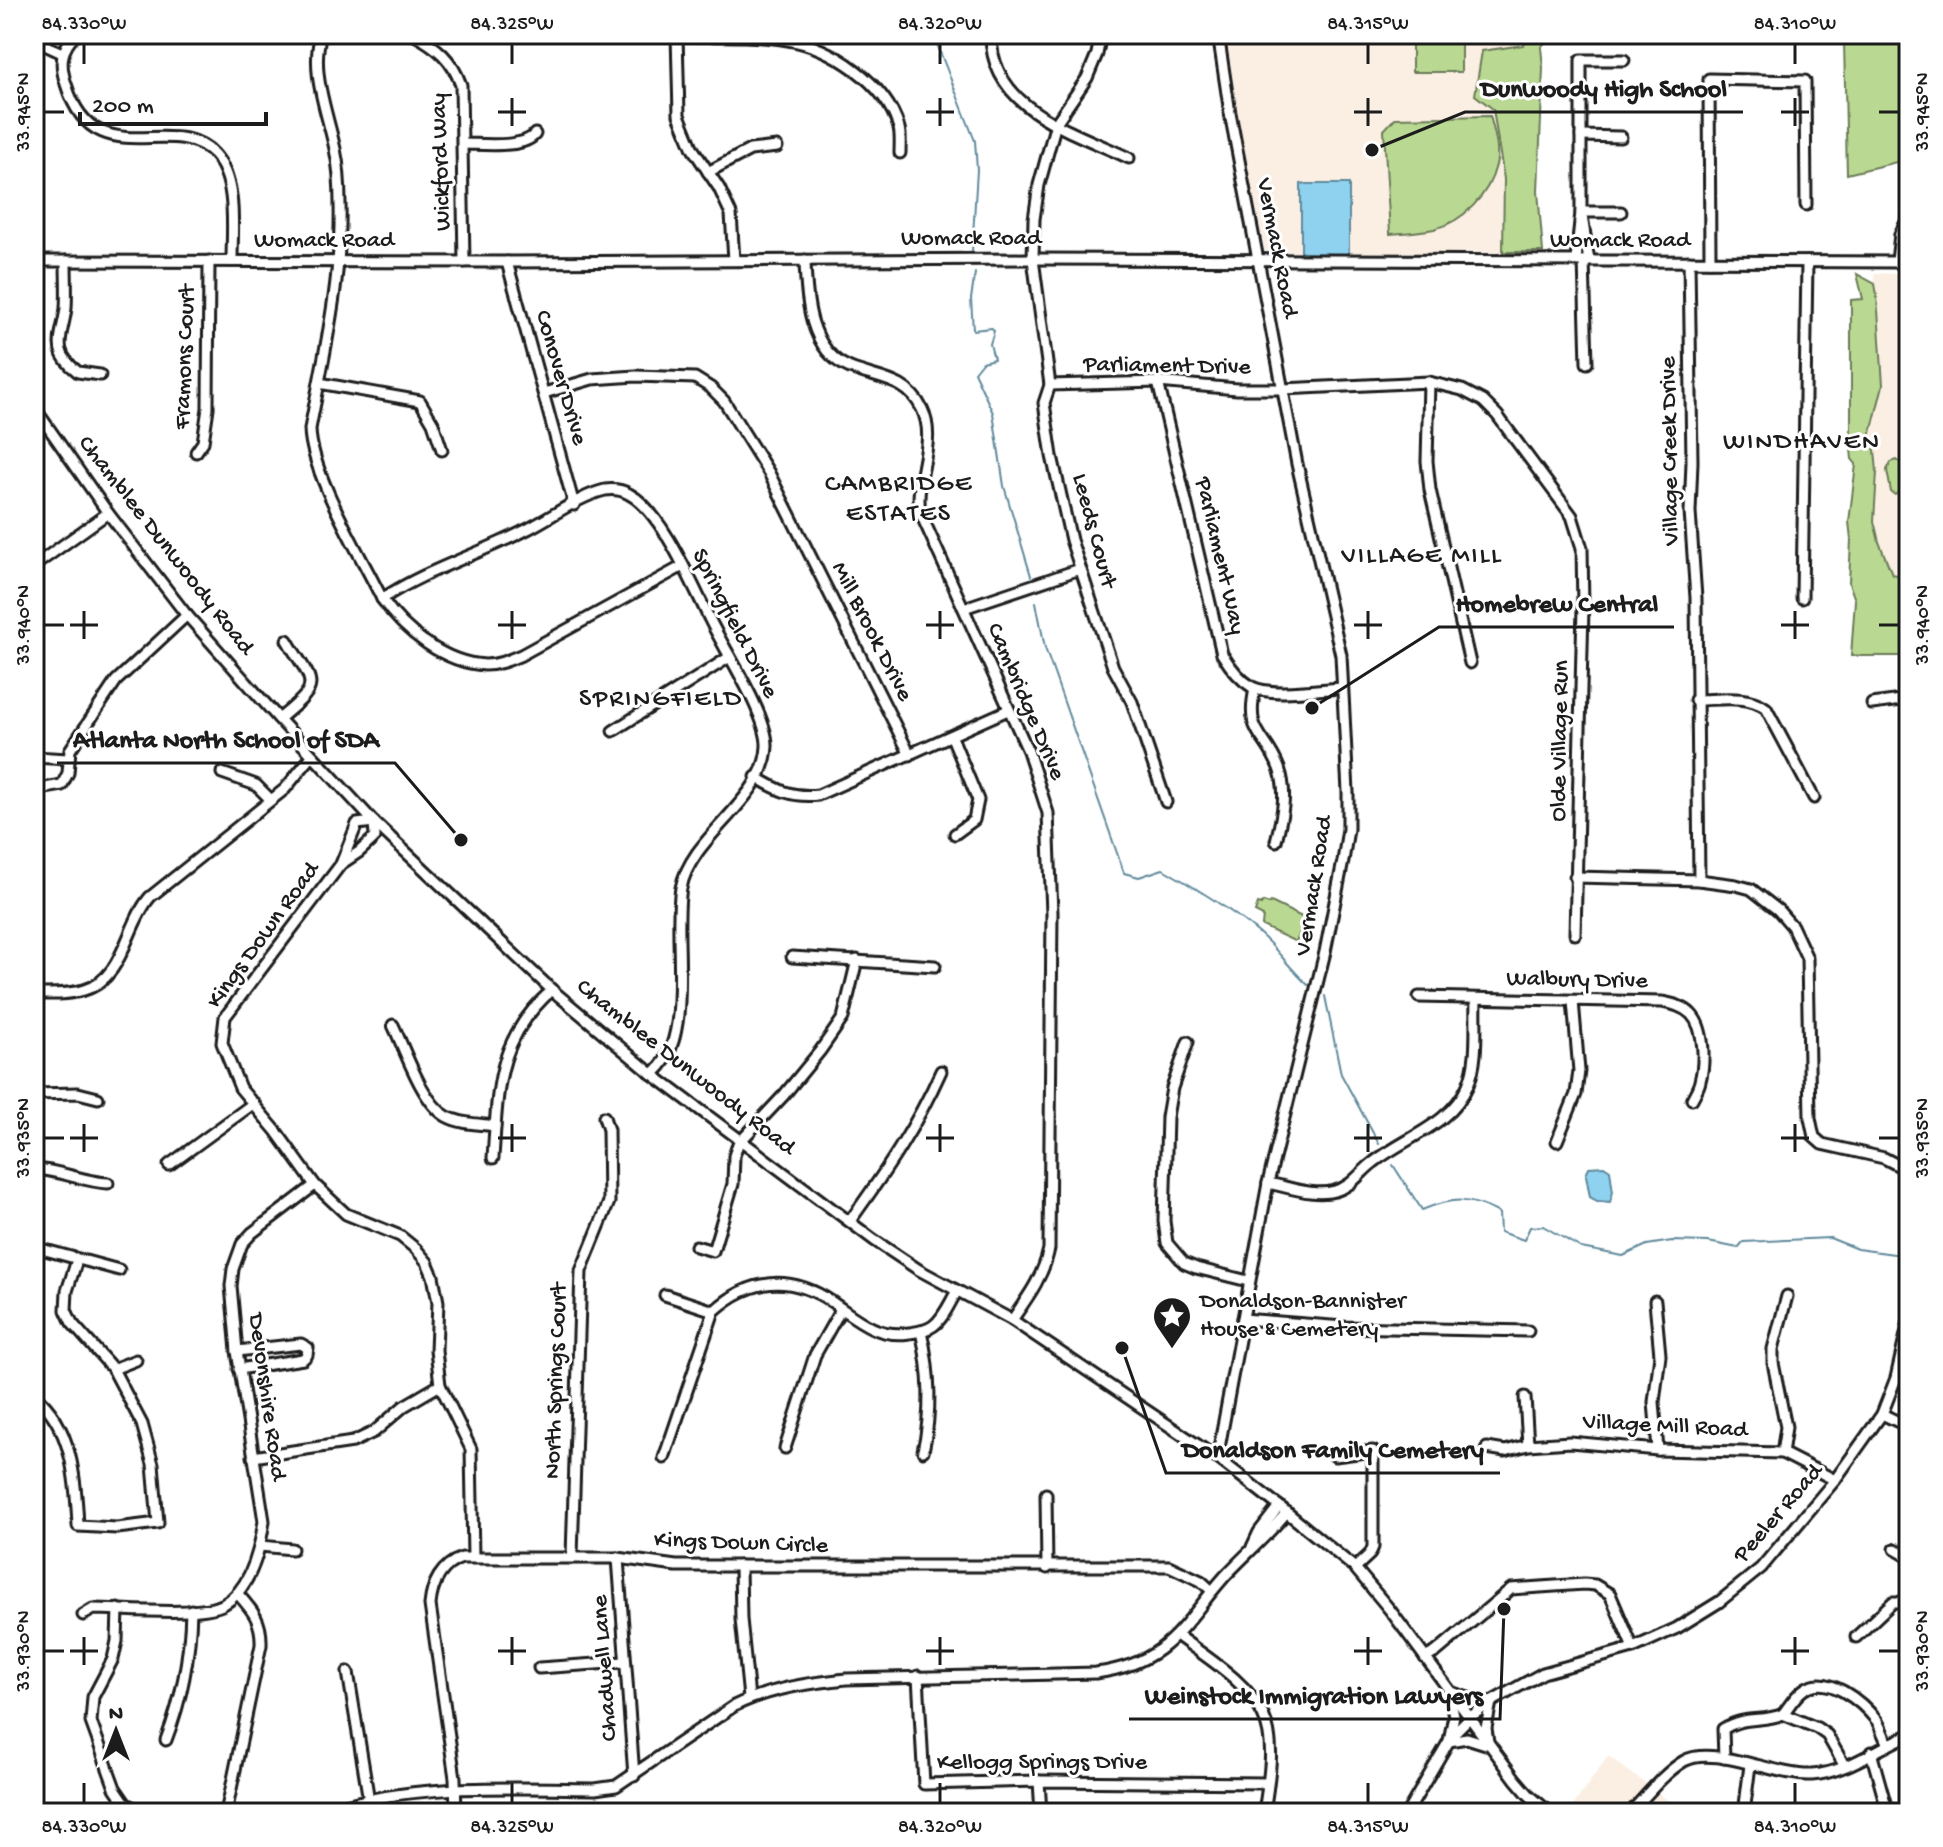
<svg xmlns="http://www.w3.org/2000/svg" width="1943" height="1847" font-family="'Gochi Hand',sans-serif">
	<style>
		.built { fill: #fbefe3 }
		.green { fill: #b9d993; stroke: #6a7a58; stroke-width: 2 }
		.water { fill: #8ed2f0; stroke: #60899b; stroke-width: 2 }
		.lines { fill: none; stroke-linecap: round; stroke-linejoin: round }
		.stream { stroke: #60899b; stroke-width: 2 }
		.minor-casing { stroke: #1c1c1c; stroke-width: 15 }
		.minor { stroke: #fff; stroke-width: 9 }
		.ticks { fill: none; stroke: #1c1c1c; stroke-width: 3 }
		.labels { text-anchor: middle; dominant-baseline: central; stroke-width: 6; stroke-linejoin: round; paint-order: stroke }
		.street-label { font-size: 24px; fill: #1c1c1c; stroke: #fff }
		.poi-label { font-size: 24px; fill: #1c1c1c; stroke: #fff; text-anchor: start }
		.neighbourhood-label { font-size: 26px; letter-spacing: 2px; fill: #1c1c1c; stroke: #fff }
		.leader { fill: none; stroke: #1c1c1c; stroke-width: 3 }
		.callout-dot { fill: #1c1c1c; stroke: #fff; stroke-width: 3 }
		.callout-label { font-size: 26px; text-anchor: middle; font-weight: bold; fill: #1c1c1c; stroke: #fff; stroke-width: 6; stroke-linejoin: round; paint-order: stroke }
		.neatline { fill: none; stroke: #1c1c1c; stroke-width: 3 }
		.ticks-label { font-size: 20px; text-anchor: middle; fill: #1c1c1c }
	</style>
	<rect width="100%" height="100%" fill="#fff"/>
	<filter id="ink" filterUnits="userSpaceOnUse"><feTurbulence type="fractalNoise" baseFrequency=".0125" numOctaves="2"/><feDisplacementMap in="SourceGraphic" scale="16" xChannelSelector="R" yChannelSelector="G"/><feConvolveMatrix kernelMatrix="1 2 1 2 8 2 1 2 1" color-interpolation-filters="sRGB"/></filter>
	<g filter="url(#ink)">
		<g class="built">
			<polygon points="1226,34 1532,34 1523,45 1482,51 1475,95 1493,109 1504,179 1503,252 1362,254 1265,251 1239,121"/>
			<polygon points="1874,273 1903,274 1905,300 1909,309 1909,578 1892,574 1879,542 1874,522 1877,472 1875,450 1870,438 1883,385"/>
			<polygon points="1608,1756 1656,1791 1683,1813 1568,1813"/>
		</g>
		<g class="green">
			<rect x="1412" y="34" width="49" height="38"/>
			<polygon points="1532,34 1563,34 1549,38 1541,47 1543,68 1538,191 1543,252 1503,252 1504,179 1493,109 1475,95 1482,51 1523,45"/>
			<polygon points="1835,34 1902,34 1905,41 1909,43 1909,159 1847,174 1844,42"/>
			<path d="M1490 116C1494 131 1500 150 1496 165 1489 195 1463 222 1434 229 1420 232 1404 233 1390 234L1384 130 1395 118Z"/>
			<polygon points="1857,274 1875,284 1877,295 1883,385 1870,437 1875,450 1877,472 1874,521 1879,542 1892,574 1909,578 1909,656 1851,656 1855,600 1849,583 1851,539 1849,522 1856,464 1852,459 1851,449 1851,300 1863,299"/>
			<polygon points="1897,460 1902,464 1900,471 1906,485 1895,495 1891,492 1887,470 1891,462"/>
			<polygon points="1263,902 1269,904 1271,902 1306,919 1296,942 1262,926 1263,916 1255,912 1258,904 1261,905"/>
		</g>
		<g class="water">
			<rect x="1301" y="184" width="48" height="70"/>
			<polygon points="1604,1166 1610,1170 1613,1192 1610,1202 1597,1201 1590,1197 1586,1175 1589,1167"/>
		</g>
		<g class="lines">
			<g class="stream">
				<polyline points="933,34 975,141 977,170 972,252"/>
				<polyline points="975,273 971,299 973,330 992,328 994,331 990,344 994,359 982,362 974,372 993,413 1004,486 1031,576"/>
				<path d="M1036 602 1045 648 1124 873 1139 877 1163 869C1197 889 1231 909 1261 935 1278 950 1291 970 1308 985"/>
				<polyline points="1325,996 1341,1074 1379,1144"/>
				<path d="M1393 1165 1422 1210C1454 1197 1469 1197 1499 1213L1500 1232 1524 1240 1530 1227 1543 1226 1581 1248 1623 1256 1647 1245 1672 1241 1708 1242 1738 1248 1743 1242 1830 1238 1857 1249 1909 1256"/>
			</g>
			<defs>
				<g id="minor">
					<path d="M76 34C61 49 59 63 66 84 94 178 173 110 214 154 238 180 232 228 232 261"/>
					<path d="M321 34C310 72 327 111 335 149 339 167 340 185 340 204 342 279 324 355 310 429 311 475 361 555 382 599 404 631 444 663 485 665 498 665 509 660 521 655L683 566"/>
					<path d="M413 34C437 47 452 59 461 85L464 262"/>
					<polyline points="677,34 679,115 693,149 719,188 731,214 734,260"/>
					<path d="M991 34C990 109 1072 131 1129 158"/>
					<polyline points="1101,34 1097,54 1087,78 1056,123 1039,185 1034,219 1033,259 1050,385 1044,403 1052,456 1071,540 1113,667 1132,702 1166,802"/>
					<path d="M677 36C713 36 752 34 788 40 832 47 886 83 899 128 901 135 900 145 900 153"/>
					<polyline points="34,40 62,53"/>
					<polyline points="1581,136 1621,137"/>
					<path d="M463 144C481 144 524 149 535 134"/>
					<polyline points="708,172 750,150 777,147"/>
					<polyline points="1581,212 1621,212"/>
					<polyline points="1582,216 1589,261"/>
					<path d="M805 260C806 298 809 351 850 368 877 379 907 378 922 409 938 442 914 477 920 512L1028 751 1048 813 1052 913 1049 1249C1043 1277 1028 1297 1012 1320"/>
					<polyline points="1576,260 1581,212 1581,60 1624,60"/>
					<polyline points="34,261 507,262 1033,259 1909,262"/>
					<path d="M66 261C66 276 67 293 66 308 63 336 49 350 78 372L100 375"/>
					<polyline points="1584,261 1587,363"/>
					<polyline points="1689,261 1692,462 1690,512 1696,598 1699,880"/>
					<polyline points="1710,261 1709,79 1805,81 1806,205"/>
					<polyline points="507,262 574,505"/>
					<polyline points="1897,262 1900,234 1909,216"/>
					<path d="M1158 382 1222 654C1230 667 1239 679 1252 687 1272 697 1319 689 1342 688"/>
					<polyline points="1429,382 1427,461 1430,490 1470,663"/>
					<polyline points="319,383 420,401 433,423 442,450"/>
					<polyline points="1050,385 1158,382 1237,389 1283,389 1429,382 1462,390 1483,401 1497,415 1572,516 1582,548 1583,607 1575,934"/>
					<polyline points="544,393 592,379 636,376 695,378 711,388 724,401 769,473 910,755"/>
					<polyline points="34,407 108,513 185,613 279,719 374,822 552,990 652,1074 874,1240 919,1270 1012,1320 1220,1460 1279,1506 1355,1568 1390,1610 1516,1780 1529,1795 1550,1813"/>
					<polyline points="196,452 203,442 208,408 209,261"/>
					<polyline points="34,566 108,513"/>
					<polyline points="1802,598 1807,262"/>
					<path d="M382 599C426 570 477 555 524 531 549 519 579 496 605 490 613 489 622 490 629 494 662 511 693 586 710 620 724 649 768 716 767 746 765 801 691 835 681 888 672 937 696 1043 652 1074"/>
					<polyline points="964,608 1080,569"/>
					<path d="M1255 689C1245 735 1265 732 1279 768 1288 793 1282 817 1276 841"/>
					<path d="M1695 700C1718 700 1747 694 1766 708L1814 798"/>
					<polyline points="1872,704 1909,699"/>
					<path d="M279 719C324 682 314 686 287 640"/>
					<polyline points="613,731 728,658"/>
					<polyline points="952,737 978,800 974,820 955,834"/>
					<polyline points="34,757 68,759"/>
					<polyline points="222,773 256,785 271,800"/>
					<path d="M756 777C777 790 793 798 818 795L1008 710"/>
					<polyline points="34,784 45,788 62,785 68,773 70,750 116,681 187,615"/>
					<polyline points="374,822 357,824 341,864 225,1017 222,1043 240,1088 276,1131 315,1185 346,1214 400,1236 416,1249 427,1262 433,1276 438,1302 436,1350 440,1385 471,1449 473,1557"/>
					<polyline points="341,864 359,852 375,837 374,822"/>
					<polyline points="1575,877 1699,880 1736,885 1751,889 1778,910 1792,926 1807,958 1810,1118 1814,1137 1822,1144 1884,1158 1909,1171"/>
					<polyline points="792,957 935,966"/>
					<path d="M34 994C50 994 68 995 84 990 124 979 126 925 150 897L285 789 312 756"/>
					<path d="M1419 997 1662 1002C1672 1004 1683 1006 1691 1014 1705 1028 1705 1063 1700 1081 1699 1087 1695 1093 1692 1099"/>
					<path d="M393 1025C405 1050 422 1102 446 1116 460 1124 480 1124 495 1126"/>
					<polyline points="1188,1042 1172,1088 1167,1117 1164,1221 1167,1243 1184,1263 1196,1268 1248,1281"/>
					<polyline points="34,1094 78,1093 98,1098"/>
					<polyline points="1557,1141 1576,1094 1579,1071 1573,1001"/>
					<path d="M493 1158C498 1087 496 1040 552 990"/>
					<polyline points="169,1165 254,1103"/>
					<path d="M34 1169C60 1170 83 1182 108 1183"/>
					<path d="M1268 1183C1289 1187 1314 1197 1335 1191 1353 1186 1360 1172 1374 1162 1406 1137 1451 1125 1468 1085 1479 1060 1475 1026 1476 999"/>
					<path d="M850 1221C886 1171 916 1127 941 1071"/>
					<polyline points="696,1246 713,1251 733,1184 734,1156 738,1144 784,1095 820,1051 843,1018 857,960"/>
					<polyline points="34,1247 119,1270"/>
					<polyline points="665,1295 714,1311"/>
					<polyline points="1655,1301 1660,1355 1654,1402 1658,1450"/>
					<polyline points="1243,1319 1344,1327 1528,1331"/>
					<path d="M921 1331C930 1370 932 1412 923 1451"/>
					<polyline points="237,1351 301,1344 308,1348 307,1355 303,1359 239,1369"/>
					<polyline points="113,1369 136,1360"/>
					<path d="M34 1395C72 1425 76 1480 78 1526L117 1528 158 1523 153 1464 142 1424 113 1369 72 1323 66 1310 67 1291 77 1260"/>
					<polyline points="1525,1397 1528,1445"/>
					<polyline points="1882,1414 1909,1427"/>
					<polyline points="785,1448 815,1355 841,1309"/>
					<polyline points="1487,1448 1505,1451 1528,1445 1570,1442 1658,1450 1782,1453 1835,1480"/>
					<polyline points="1782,1453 1786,1427 1773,1363 1773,1349 1787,1296"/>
					<polyline points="1335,1456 1373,1451 1373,1547 1370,1554 1355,1568"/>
					<polyline points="253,1457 353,1442 374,1432 404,1406 440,1385"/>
					<polyline points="1214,1457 1219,1448 1268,1183 1325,952 1343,861 1348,829 1348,792 1341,655 1297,464 1230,113 1218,34"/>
					<path d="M664 1458 714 1311C750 1278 790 1274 832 1302 857 1319 877 1338 909 1333 917 1332 926 1331 933 1326 944 1318 950 1302 957 1291"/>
					<polyline points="1046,1494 1047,1568"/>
					<polyline points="260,1546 292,1549"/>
					<polyline points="1252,1547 1259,1532 1279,1506"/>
					<polyline points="1895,1549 1909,1557"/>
					<polyline points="572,1556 581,1271 609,1202 608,1130 604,1117"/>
					<polyline points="618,1558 634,1776"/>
					<polyline points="740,1566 741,1619 749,1698"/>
					<polyline points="118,1609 117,1641 113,1659 93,1697 91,1722 115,1788 126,1804 143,1813"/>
					<path d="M83 1615 93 1609C123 1609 200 1617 224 1604 251 1589 260 1549 264 1521L237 1351 231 1286 233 1269 242 1244 252 1233 315 1185"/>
					<path d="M1178 1636C1207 1658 1247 1681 1263 1715 1277 1744 1268 1783 1264 1813"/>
					<polyline points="1856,1637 1893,1602 1900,1602 1909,1607"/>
					<polyline points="1425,1658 1436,1652 1511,1589 1584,1584 1595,1585 1610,1594 1633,1648"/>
					<polyline points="539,1668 624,1662"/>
					<polyline points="348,1672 371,1813"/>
					<polyline points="918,1676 924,1784 1039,1781 1267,1783"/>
					<polyline points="1448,1691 1477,1701 1491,1702"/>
					<polyline points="1450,1700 1454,1715 1449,1741 1467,1738 1486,1744"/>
					<path d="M1783 1714C1789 1706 1795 1696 1803 1690 1827 1671 1863 1703 1877 1721 1881 1728 1884 1737 1888 1744"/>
					<polyline points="1783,1714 1817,1728 1827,1735 1844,1765"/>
					<path d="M166 1740C182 1699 190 1654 191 1610"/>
					<polyline points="1488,1742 1486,1728 1491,1702"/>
					<polyline points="1871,1752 1888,1813"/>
					<path d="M1724 1758 1723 1729C1744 1715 1763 1723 1783 1714"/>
					<polyline points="1039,1781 1041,1813"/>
					<path d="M331 1809C415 1783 509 1788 595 1789L616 1786 734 1706C768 1689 808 1683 846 1679L1096 1673C1170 1663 1182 1624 1226 1575 1247 1553 1268 1535 1287 1512"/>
					<path d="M226 1813 261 1645C262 1621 253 1611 238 1594"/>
					<path d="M456 1813 455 1778 430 1605C432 1584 441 1565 462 1558H618L676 1566H1169L1201 1581 1212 1591"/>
					<polyline points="1407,1813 1453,1734 1469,1718 1491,1702 1543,1673 1633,1648 1677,1628 1719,1602 1761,1568 1835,1480 1882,1414 1896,1378 1909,1321"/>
					<path d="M1630 1813C1646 1796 1664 1773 1684 1761 1713 1744 1777 1777 1812 1775 1845 1773 1878 1748 1909 1735"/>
					<polyline points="1744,1813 1750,1765"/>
				</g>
			</defs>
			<use href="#minor" class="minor-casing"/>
			<use href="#minor" class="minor"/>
		</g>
	</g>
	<path class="ticks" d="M84 44V64M512 44V64M940 44V64M1368 44V64M1795 44V64M512 98V126M940 98V126M1368 98V126M1795 98V126M44 112H64M498 112H526M926 112H954M1354 112H1382M1781 112H1809M1879 112H1899M84 611V639M512 611V639M940 611V639M1368 611V639M1795 611V639M44 625H64M70 625H98M498 625H526M926 625H954M1354 625H1382M1781 625H1809M1879 625H1899M84 1124V1152M512 1124V1152M940 1124V1152M1368 1124V1152M1795 1124V1152M44 1138H64M70 1138H98M498 1138H526M926 1138H954M1354 1138H1382M1781 1138H1809M1879 1138H1899M84 1637V1665M512 1637V1665M940 1637V1665M1368 1637V1665M1795 1637V1665M44 1651H64M70 1651H98M498 1651H526M926 1651H954M1354 1651H1382M1781 1651H1809M1879 1651H1899M84 1783V1803M512 1783V1803M940 1783V1803M1368 1783V1803M1795 1783V1803"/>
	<defs>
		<symbol id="sight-pin" viewBox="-11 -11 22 30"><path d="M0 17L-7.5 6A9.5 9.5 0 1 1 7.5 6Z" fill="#1c1c1c" stroke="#fff"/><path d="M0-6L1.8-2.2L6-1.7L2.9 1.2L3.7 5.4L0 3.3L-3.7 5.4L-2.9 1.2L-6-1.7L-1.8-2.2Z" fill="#fff"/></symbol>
	</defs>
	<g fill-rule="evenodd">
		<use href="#sight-pin" x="1150" y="1294" width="44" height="60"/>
	</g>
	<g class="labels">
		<g class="street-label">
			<text transform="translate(442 162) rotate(-92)">Wickford Way</text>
			<text x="971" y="239">Womack Road</text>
			<text x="324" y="241">Womack Road</text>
			<text x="1620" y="241">Womack Road</text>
			<text transform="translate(1276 248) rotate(79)">Vermack Road</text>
			<text transform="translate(186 357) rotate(-88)">Framons Court</text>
			<text transform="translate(1167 367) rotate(1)">Parliament Drive</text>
			<text transform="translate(560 378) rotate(74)">Conover Drive</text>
			<text transform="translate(1671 451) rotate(-91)">Village Creek Drive</text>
			<text transform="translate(1093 531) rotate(75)">Leeds Court</text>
			<text transform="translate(165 546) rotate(52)">Chamblee Dunwoody Road</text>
			<text transform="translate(1219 556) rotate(77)">Parliament Way</text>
			<text transform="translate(734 624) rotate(63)">Springfield Drive</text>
			<text transform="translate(871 632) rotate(63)">Mill Brook Drive</text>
			<text transform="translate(1025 702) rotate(67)">Cambridge Drive</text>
			<text transform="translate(1561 741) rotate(-89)">Olde Village Run</text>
			<text transform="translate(1315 886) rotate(-81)">Vermack Road</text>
			<text transform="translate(264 936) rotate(-54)">Kings Down Road</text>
			<text transform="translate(1577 981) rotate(1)">Walbury Drive</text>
			<text transform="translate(685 1068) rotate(38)">Chamblee Dunwoody Road</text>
			<text transform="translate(557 1381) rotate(-88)">North Springs Court</text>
			<text transform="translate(266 1397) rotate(82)">Devonshire Road</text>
			<text transform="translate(1665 1427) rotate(3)">Village Mill Road</text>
			<text transform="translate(1779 1514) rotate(-49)">Peeler Road</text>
			<text transform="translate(741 1544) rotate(2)">Kings Down Circle</text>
			<text transform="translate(606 1668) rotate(-94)">Chadwell Lane</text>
			<text x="1042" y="1763">Kellogg Springs Drive</text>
		</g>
		<g class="poi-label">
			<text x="1200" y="1302">Donaldson-Bannister<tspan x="1200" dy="28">House &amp; Cemetery</tspan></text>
		</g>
		<g class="neighbourhood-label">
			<text x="1802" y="443">WINDHAVEN</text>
			<text x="899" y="485">CAMBRIDGE<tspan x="899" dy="30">ESTATES</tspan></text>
			<text x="1422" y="557">VILLAGE MILL</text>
			<text x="661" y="700">SPRINGFIELD</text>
		</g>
	</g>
	<path class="leader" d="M1372 150L1465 112H1743M1312 708L1439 627H1674M461 840L395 763H57M1122 1348L1166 1473H1500M1504 1609L1500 1719H1129"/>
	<g class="callout-dot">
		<circle cx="1372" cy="150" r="8"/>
		<circle cx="1312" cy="708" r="8"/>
		<circle cx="461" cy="840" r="8"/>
		<circle cx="1122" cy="1348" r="8"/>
		<circle cx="1504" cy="1609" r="8"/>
	</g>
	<g class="callout-label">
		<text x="1604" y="96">Dunwoody High School</text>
		<text x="1557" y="611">Homebrew Central</text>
		<text x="226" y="747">Atlanta North School of SDA</text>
		<text x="1333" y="1457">Donaldson Family Cemetery</text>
		<text x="1314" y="1703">Weinstock Immigration Lawyers</text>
	</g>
	<rect width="1943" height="1847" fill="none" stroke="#fff" stroke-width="88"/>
	<g transform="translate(116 1731)" stroke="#ffffff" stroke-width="6" paint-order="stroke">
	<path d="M0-6L14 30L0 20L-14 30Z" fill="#1c1c1c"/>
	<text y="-12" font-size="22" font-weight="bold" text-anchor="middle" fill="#1c1c1c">N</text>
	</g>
	<path d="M80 112v12h186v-12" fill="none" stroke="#1c1c1c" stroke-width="4"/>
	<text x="92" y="112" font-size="24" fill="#1c1c1c" stroke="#ffffff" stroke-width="6" paint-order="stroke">200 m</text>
	<rect x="44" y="44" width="1855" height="1759" class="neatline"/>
	<g class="ticks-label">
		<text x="84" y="29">84.330°W</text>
		<text x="512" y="29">84.325°W</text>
		<text x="940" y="29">84.320°W</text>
		<text x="1368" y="29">84.315°W</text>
		<text x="1795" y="29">84.310°W</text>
		<text transform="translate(22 112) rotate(-90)" y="7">33.945°N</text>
		<text transform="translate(1921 112) rotate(-90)" y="7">33.945°N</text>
		<text transform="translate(22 625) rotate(-90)" y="7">33.940°N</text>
		<text transform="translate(1921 625) rotate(-90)" y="7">33.940°N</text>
		<text transform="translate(22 1138) rotate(-90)" y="7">33.935°N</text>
		<text transform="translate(1921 1138) rotate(-90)" y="7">33.935°N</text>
		<text transform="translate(22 1651) rotate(-90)" y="7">33.930°N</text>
		<text transform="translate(1921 1651) rotate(-90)" y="7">33.930°N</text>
		<text x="84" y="1832">84.330°W</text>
		<text x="512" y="1832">84.325°W</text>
		<text x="940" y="1832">84.320°W</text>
		<text x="1368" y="1832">84.315°W</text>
		<text x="1795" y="1832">84.310°W</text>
	</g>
</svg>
